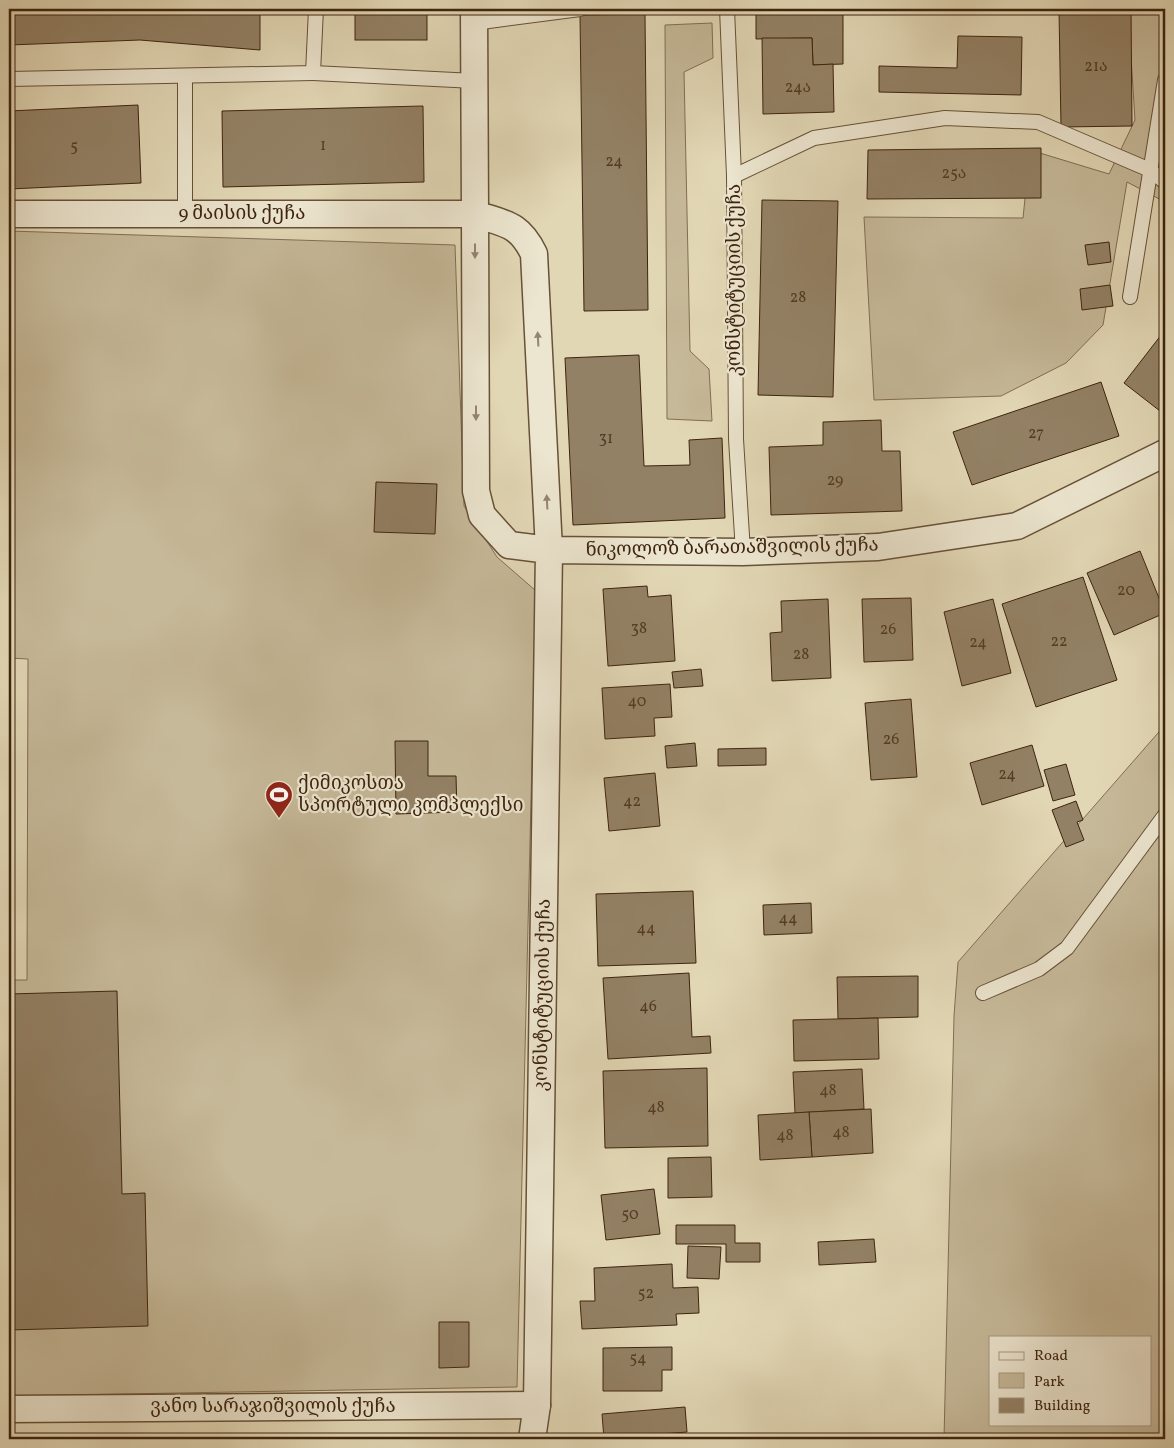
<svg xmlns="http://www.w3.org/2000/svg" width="1174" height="1448" font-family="Vollkorn,'Noto Serif Georgian',serif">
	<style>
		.green { fill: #c6b999; stroke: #826e54; fill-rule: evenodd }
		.building { fill: #938165; stroke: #3e240f }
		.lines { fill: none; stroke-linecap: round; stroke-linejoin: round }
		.service-casing { stroke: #675138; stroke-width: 16 }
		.minor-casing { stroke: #675138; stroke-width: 29 }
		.service { stroke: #ece5cf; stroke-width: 14 }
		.minor { stroke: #ece5cf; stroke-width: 26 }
		.oneway { fill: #95846f }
		.labels { text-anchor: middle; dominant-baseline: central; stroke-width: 4.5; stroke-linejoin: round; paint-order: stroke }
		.number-label { font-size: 16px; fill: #533b24 }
		.street-label { font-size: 19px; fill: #3e240f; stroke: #ece5cf }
		.poi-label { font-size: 19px; fill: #3e240f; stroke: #ece5cf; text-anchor: start }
	</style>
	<rect width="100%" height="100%" fill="#e2d7b5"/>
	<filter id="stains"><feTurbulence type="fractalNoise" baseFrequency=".004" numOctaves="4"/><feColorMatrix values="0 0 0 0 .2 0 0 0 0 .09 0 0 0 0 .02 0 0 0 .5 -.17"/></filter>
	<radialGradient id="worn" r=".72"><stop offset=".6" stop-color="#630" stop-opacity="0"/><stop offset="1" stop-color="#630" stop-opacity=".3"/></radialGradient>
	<g class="green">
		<polygon points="1128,9 1165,9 1165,202 1127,182 1103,325 1066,363 1001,396 874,400 864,217 1023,218 1030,150 1109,174 1135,120"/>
		<polygon points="712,23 713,58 684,72 690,351 709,369 712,421 667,419 665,25"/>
		<polygon points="9,231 455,245 464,506 497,557 536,591 517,1387 9,1396 9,980 27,980 28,659 9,658"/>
		<path d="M1165 725V1439H944L954 1016 958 962ZM990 1337H1150V1424H990Z"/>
	</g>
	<g class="building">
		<polygon points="9,9 179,9 260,14 260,50 140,40 9,45"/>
		<rect x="355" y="9" width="72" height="31"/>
		<polygon points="756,9 843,9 843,64 813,65 812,38 756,39"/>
		<polygon points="1059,9 1131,9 1132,126 1061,127"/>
		<polygon points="645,14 648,310 584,311 580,15"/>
		<polygon points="958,36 1022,37 1021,95 879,92 879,66 957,68"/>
		<polygon points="762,38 812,38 813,65 833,64 834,112 763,114"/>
		<polygon points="138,105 141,183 9,189 9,111"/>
		<polygon points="423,106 424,182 223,187 222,111"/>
		<polygon points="1041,148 1041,198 867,199 868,150"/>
		<polygon points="762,200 838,201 833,397 758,395"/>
		<polygon points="1109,242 1111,262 1088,265 1085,245"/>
		<polygon points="1110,285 1113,306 1082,310 1080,289"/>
		<polygon points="1165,330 1165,404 1160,411 1124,383"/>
		<polygon points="639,355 644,466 690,465 689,440 722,438 725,518 573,525 565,358"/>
		<polygon points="1101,382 1119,436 972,485 953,432"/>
		<polygon points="881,420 882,451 900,451 902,511 771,515 769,447 823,445 823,422"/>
		<polygon points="376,482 437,484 435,534 374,532"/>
		<polygon points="1140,551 1165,613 1114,635 1087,573"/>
		<polygon points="1083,577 1117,680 1036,707 1002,604"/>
		<polygon points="647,586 648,597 671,595 675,661 608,666 603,589"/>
		<polygon points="911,598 913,660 864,662 862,599"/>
		<polygon points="828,599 831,678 772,681 770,633 782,632 781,601"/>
		<polygon points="993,599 1011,673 962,686 944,612"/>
		<polygon points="701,669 703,686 674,688 672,672"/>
		<polygon points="670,684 672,717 654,718 655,736 605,739 602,688"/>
		<polygon points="911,699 917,777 871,780 865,703"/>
		<polygon points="9,715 10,715 13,748 9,748"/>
		<polygon points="395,741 428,741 428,776 456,776 457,812 396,814"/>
		<polygon points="695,743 697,766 667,768 665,746"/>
		<polygon points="1032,745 1044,786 982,805 970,763"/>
		<polygon points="766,748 766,765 718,766 718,749"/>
		<polygon points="1066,764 1075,795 1053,801 1044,770"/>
		<polygon points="655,773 660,826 609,831 604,778"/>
		<polygon points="1076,801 1083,820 1077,822 1084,840 1066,847 1052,810"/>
		<polygon points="693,891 696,963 598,966 596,894"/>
		<polygon points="811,903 812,933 764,935 763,905"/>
		<polygon points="689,973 692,1037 710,1036 711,1053 608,1059 603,978"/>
		<polygon points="918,976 918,1017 838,1019 837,977"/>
		<polygon points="117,991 122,1194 145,1193 148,1326 9,1330 9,994"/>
		<polygon points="878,1018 879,1059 794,1061 793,1020"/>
		<polygon points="707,1068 708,1146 605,1148 603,1071"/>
		<polygon points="862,1069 864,1109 795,1113 793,1072"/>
		<polygon points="871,1109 873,1153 812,1157 809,1112"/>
		<polygon points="809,1112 812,1157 760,1160 758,1115"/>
		<polygon points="711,1157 712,1197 668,1198 668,1158"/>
		<polygon points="654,1189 660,1234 606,1240 601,1195"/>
		<polygon points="676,1225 735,1225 735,1243 760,1243 760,1262 726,1262 726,1244 676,1244"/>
		<polygon points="874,1239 876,1262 819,1265 818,1242"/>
		<polygon points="688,1246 721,1247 719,1279 687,1278"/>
		<polygon points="672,1264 673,1288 698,1287 699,1313 676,1314 677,1325 582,1329 580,1301 595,1301 594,1268"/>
		<polygon points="439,1322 469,1322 469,1367 439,1368"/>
		<polygon points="672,1347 672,1370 662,1370 662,1391 603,1391 603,1348"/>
		<polygon points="685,1407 687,1432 648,1435 648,1439 604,1439 602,1414"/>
	</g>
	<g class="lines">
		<defs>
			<g id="service">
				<polyline points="727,9 734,176 736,439 743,552"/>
				<polyline points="474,23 580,9"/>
				<polyline points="313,73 475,81"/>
				<polyline points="185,76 185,214"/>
				<polyline points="9,79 313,73 316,9"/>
				<polyline points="734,176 814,138 945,118 1038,122 1150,170 1165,182"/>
				<polyline points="1130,297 1165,80"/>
				<polyline points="983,993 1039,969 1067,948 1165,815"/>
			</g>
			<g id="minor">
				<polyline points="9,214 475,214 474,9"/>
				<polyline points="9,1409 537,1405"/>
				<path d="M532 1439 537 1405 549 550 534 254C519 223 505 224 475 214L476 491 482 515 509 545 549 550 743 552 878 547 1017 526 1165 453"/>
			</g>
		</defs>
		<use href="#service" class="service-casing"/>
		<use href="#minor" class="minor-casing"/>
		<use href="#service" class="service"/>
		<use href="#minor" class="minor"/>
	</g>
	<defs><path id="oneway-solid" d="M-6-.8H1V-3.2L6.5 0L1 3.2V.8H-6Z" transform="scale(1.25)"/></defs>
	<g class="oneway">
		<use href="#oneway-solid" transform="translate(475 251) rotate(90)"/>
		<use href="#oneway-solid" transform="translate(538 339) rotate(-93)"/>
		<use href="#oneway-solid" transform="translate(476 413) rotate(90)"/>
		<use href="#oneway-solid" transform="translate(547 502) rotate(-93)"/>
	</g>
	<defs>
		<symbol id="stadium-pin" viewBox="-11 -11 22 30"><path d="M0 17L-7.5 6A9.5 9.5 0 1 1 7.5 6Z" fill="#8f2418" stroke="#ece5cf"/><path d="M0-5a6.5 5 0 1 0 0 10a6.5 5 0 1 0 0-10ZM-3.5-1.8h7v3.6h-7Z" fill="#fff"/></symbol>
	</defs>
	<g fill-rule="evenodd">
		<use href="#stadium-pin" x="263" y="779" width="32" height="43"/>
	</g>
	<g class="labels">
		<g class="number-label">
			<text x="1096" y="67">21ა</text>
			<text x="798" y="88">24ა</text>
			<text x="323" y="146">1</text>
			<text x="74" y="147">5</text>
			<text x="614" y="162">24</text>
			<text x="954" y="174">25ა</text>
			<text x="798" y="298">28</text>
			<text x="1036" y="434">27</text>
			<text x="606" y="439">31</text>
			<text x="835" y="481">29</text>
			<text x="1126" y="591">20</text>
			<text x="639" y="629">38</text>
			<text x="888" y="630">26</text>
			<text x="1059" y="642">22</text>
			<text x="978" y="643">24</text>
			<text x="801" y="655">28</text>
			<text x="637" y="702">40</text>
			<text x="891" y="740">26</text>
			<text x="1007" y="775">24</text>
			<text x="632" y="802">42</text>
			<text x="788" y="919">44</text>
			<text x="646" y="929">44</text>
			<text x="648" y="1007">46</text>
			<text x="828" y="1091">48</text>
			<text x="656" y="1108">48</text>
			<text x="841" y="1133">48</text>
			<text x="785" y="1136">48</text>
			<text x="630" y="1215">50</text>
			<text x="646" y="1294">52</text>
			<text x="638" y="1359">54</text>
		</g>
		<g class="street-label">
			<text x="242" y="214">9 მაისის ქუჩა</text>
			<text transform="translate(735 280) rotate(-90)">კონსტიტუციის ქუჩა</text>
			<text transform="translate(732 548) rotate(-1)">ნიკოლოზ ბარათაშვილის ქუჩა</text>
			<text transform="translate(543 995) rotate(-89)">კონსტიტუციის ქუჩა</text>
			<text x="273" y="1407">ვანო სარაჯიშვილის ქუჩა</text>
		</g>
		<g class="poi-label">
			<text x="298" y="784">ქიმიკოსთა<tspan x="298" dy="22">სპორტული კომპლექსი</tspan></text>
		</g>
	</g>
	<rect width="1174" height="1448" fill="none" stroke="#e2d7b5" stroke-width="30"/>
	<rect x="10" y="10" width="1154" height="1428" fill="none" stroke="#3e240f" stroke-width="2.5"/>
	<rect x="15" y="15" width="1144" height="1418" fill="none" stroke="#3e240f"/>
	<rect x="989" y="1336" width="162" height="90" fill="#ece5cf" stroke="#a69882"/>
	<rect x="999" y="1352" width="25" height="8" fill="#ece5cf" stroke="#a69882"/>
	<text x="1034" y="1360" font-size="15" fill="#3e240f">Road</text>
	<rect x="999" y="1373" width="25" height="15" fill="#c6b999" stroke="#a69882"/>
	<text x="1034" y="1386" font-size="15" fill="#3e240f">Park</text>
	<rect x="999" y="1398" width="25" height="15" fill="#938165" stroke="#a69882"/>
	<text x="1034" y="1410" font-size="15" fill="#3e240f">Building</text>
	<rect width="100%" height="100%" filter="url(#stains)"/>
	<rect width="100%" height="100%" fill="url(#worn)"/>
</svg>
